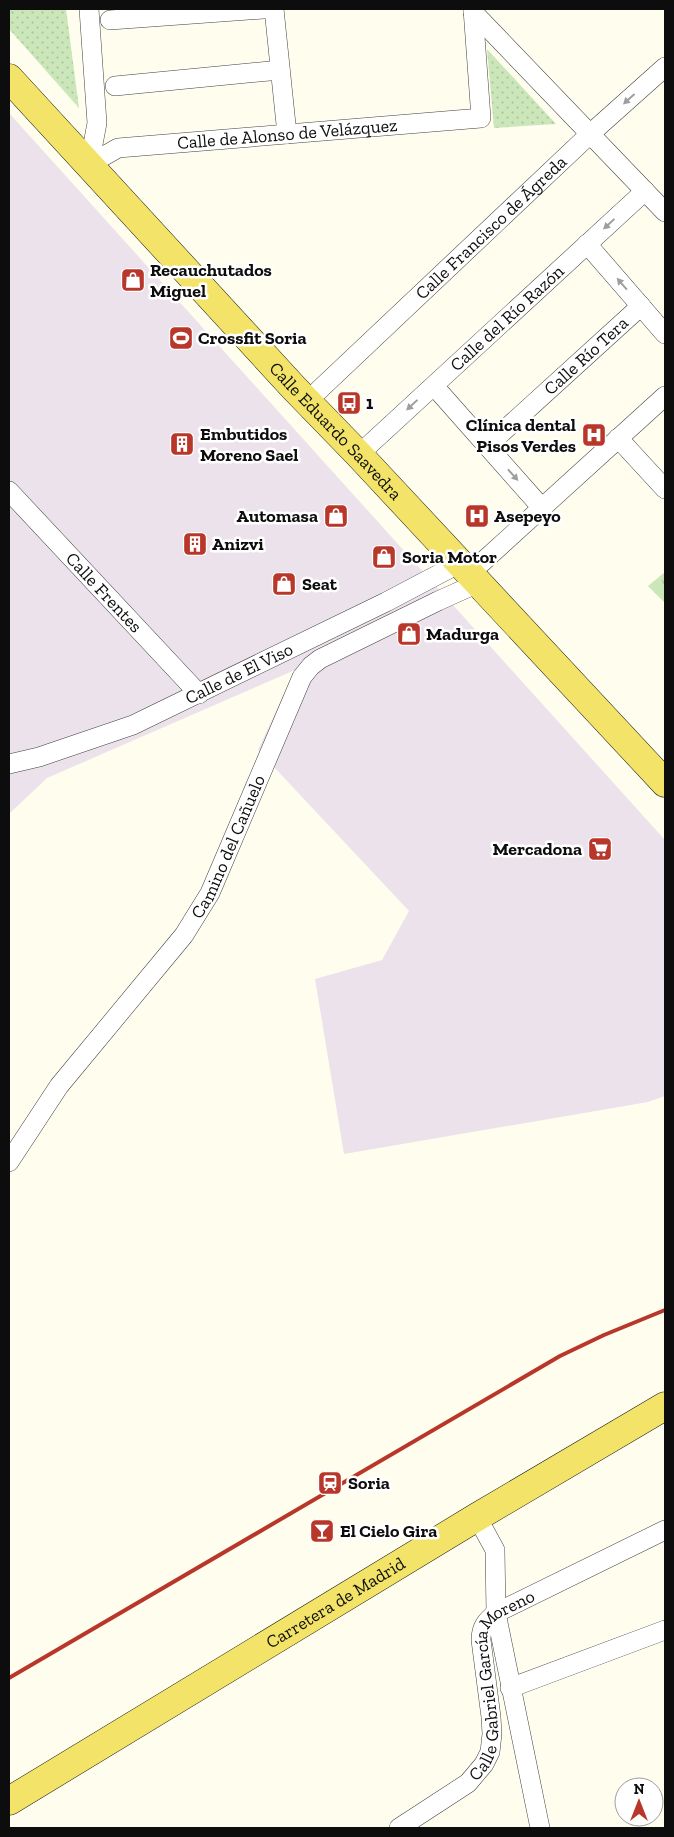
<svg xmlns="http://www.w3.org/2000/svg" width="674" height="1837" font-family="'Zilla Slab',serif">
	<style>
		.industrial { fill: #ece2eb }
		.grass { fill: url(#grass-dots) }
		.park { fill: url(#park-tufts) }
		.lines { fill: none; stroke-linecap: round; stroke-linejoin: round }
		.minor-casing { stroke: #404040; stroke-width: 20 }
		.primary-casing { stroke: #1e1e1e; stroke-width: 29 }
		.minor { stroke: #fff; stroke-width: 19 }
		.primary { stroke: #f3e469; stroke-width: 28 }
		.rail { stroke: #b8372a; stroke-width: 4 }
		.oneway { fill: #9e9e9e }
		.labels { text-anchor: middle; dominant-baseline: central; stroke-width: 5; stroke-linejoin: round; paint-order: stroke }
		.street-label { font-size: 18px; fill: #0d0d0d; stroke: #fff }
		.poi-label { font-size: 18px; font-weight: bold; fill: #0d0d0d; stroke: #fff; text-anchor: start }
	</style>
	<defs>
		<pattern id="grass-dots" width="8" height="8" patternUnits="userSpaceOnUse" patternTransform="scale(1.25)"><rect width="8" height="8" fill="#cbe7b9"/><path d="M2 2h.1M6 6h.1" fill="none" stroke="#adc59e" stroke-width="1.8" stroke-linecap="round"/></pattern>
		<pattern id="park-tufts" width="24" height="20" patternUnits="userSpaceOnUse" patternTransform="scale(1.25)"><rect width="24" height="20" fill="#cbe7b9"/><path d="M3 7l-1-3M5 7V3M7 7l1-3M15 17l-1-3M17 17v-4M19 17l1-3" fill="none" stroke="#adc59e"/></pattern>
	</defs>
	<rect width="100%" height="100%" fill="#fefdee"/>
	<polygon class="industrial" points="9,113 665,840 665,1096 648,1102 344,1154 315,979 382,960 409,911 258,750 295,670 47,778 9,814"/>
	<g class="grass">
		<polygon points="9,9 66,9 79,108 9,29"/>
		<polygon points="487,49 556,124 494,128"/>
	</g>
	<polygon class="park" points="665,572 665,603 648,586"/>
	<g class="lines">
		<defs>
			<g id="minor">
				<polyline points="89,9 97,123 91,155"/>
				<polyline points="274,9 287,134"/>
				<polyline points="473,12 665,212"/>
				<polyline points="110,20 263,9"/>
				<polyline points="115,86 280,70"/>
				<path id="s1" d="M97 160 118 148 481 118 473 9"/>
				<polyline points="587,244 665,334"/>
				<polyline points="434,386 542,508"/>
				<path id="s2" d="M318 391 590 134 665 67"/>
				<polyline points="618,438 665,489"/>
				<path id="s3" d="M368 446 645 191"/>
				<path id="s4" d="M487 446 641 306"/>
				<path id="s5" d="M9 491 199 694"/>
				<polyline points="478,566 665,396"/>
				<path id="s6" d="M9 764 39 757 133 725 386 602 460 563"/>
				<path id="s7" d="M9 1162 59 1086 184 935 210 893 302 677 311 666 320 659 438 601 478 583"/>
				<polyline points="477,1517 495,1550 496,1613 540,1828"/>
				<polyline points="510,1688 665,1630"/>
				<path id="s8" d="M399 1828 468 1783 484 1764 490 1752 492 1734 491 1717 481 1640C481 1627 486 1621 496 1613L665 1530"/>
			</g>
			<g id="primary">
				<path id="s9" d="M9 78 294 388 359 455 665 783"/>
				<path id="s10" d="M9 1801 477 1517 665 1406"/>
			</g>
		</defs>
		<use href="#minor" class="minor-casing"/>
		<use href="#primary" class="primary-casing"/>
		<use href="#minor" class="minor"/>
		<use href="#primary" class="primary"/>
		<polyline class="rail" points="9,1678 560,1356 604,1335 665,1310"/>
	</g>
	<defs><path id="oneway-solid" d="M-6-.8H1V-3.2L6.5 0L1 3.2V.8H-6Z" transform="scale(1.25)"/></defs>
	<g class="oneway">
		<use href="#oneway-solid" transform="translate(629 99) rotate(138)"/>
		<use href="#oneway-solid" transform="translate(609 224) rotate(137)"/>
		<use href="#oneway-solid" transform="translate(622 284) rotate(-131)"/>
		<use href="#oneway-solid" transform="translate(412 405) rotate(137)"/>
		<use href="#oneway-solid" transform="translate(513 475) rotate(48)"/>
	</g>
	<defs>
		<symbol id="shop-square" viewBox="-11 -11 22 22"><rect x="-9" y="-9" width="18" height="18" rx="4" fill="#b8372a" stroke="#fff"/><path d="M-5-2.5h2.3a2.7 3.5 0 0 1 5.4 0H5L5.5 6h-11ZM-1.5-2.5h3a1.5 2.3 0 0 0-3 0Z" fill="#fff"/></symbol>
		<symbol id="stadium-square" viewBox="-11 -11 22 22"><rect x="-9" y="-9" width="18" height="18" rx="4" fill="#b8372a" stroke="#fff"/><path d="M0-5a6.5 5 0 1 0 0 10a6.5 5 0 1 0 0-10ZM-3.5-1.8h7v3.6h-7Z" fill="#fff"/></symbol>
		<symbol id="bus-square" viewBox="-11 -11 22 22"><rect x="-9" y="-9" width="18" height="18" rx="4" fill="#b8372a" stroke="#fff"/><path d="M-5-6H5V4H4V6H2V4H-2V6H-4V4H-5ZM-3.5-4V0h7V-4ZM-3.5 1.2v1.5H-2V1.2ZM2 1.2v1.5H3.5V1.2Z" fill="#fff"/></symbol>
		<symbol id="hospital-square" viewBox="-11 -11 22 22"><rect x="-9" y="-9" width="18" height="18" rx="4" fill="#b8372a" stroke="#fff"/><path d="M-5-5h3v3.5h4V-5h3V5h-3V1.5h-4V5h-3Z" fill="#fff"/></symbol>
		<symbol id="building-square" viewBox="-11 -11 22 22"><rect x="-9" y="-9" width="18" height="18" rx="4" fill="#b8372a" stroke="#fff"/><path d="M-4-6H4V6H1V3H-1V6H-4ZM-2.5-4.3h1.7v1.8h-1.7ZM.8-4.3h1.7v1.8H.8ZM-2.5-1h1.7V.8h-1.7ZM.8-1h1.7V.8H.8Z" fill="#fff"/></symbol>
		<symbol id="supermarket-square" viewBox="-11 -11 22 22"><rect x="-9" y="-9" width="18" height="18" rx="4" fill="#b8372a" stroke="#fff"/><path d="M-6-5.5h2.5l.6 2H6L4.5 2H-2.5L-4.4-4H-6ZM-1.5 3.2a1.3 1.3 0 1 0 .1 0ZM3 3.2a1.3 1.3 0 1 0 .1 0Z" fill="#fff"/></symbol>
		<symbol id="station-square" viewBox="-11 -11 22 22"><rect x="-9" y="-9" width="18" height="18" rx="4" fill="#b8372a" stroke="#fff"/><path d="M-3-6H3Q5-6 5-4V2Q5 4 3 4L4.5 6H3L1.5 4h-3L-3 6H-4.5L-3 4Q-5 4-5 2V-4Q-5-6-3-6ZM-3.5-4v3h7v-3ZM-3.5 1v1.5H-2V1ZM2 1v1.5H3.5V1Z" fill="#fff"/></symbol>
		<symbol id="bar-square" viewBox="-11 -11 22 22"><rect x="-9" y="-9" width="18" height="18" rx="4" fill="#b8372a" stroke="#fff"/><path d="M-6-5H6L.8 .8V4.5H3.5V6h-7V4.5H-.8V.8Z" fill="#fff"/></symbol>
	</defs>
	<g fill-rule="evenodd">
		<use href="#shop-square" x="119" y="266" width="28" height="28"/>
		<use href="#stadium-square" x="167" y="324" width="28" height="28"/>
		<use href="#bus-square" x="335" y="389" width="28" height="28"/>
		<use href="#hospital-square" x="580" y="421" width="28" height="28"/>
		<use href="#building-square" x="168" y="430" width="28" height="28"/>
		<use href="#shop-square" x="322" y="502" width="28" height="28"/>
		<use href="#hospital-square" x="463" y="502" width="28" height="28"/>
		<use href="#building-square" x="181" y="530" width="28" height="28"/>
		<use href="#shop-square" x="370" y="543" width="28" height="28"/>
		<use href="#shop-square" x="270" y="570" width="28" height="28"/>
		<use href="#shop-square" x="395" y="620" width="28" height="28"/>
		<use href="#supermarket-square" x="586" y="835" width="28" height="28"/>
		<use href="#station-square" x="316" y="1469" width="28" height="28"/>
		<use href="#bar-square" x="308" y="1517" width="28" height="28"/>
	</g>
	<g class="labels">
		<g class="street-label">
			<text stroke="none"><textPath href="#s1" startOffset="194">Calle de Alonso de Velázquez</textPath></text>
			<text stroke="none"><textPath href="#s2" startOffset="238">Calle Francisco de Ágreda</textPath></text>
			<text stroke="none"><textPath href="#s3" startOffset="189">Calle del Río Razón</textPath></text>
			<text stroke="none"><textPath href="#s4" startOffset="134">Calle Río Tera</textPath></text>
			<text stroke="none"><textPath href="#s9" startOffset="481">Calle Eduardo Saavedra</textPath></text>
			<text stroke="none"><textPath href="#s5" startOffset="139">Calle Frentes</textPath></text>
			<text stroke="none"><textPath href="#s6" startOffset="248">Calle de El Viso</textPath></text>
			<text stroke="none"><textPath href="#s7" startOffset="386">Camino del Cañuelo</textPath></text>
			<text stroke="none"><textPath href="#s10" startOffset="382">Carretera de Madrid</textPath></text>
			<text stroke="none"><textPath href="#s8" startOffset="198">Calle Gabriel García Moreno</textPath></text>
		</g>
		<g class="poi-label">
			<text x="150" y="270">Recauchutados<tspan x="150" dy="21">Miguel</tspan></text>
			<text x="198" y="338">Crossfit Soria</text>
			<text x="366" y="403">1</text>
			<text x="576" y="425" text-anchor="end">Clínica dental<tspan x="576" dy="21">Pisos Verdes</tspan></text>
			<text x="200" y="434">Embutidos<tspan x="200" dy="21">Moreno Sael</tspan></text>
			<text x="318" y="516" text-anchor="end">Automasa</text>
			<text x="494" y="516">Asepeyo</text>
			<text x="212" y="544">Anizvi</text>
			<text x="402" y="557">Soria Motor</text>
			<text x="302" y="584">Seat</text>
			<text x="426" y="634">Madurga</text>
			<text x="582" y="849" text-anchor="end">Mercadona</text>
			<text x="348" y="1483">Soria</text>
			<text x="340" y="1531">El Cielo Gira</text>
		</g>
	</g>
	<rect width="674" height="1837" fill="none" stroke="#0d0d0d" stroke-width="20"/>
	<g transform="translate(639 1802)"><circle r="24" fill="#ffffff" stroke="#9e9e9e"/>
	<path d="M0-4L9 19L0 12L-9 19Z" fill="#b8372a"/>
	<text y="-8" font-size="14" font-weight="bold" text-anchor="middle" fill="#0d0d0d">N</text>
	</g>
</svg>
